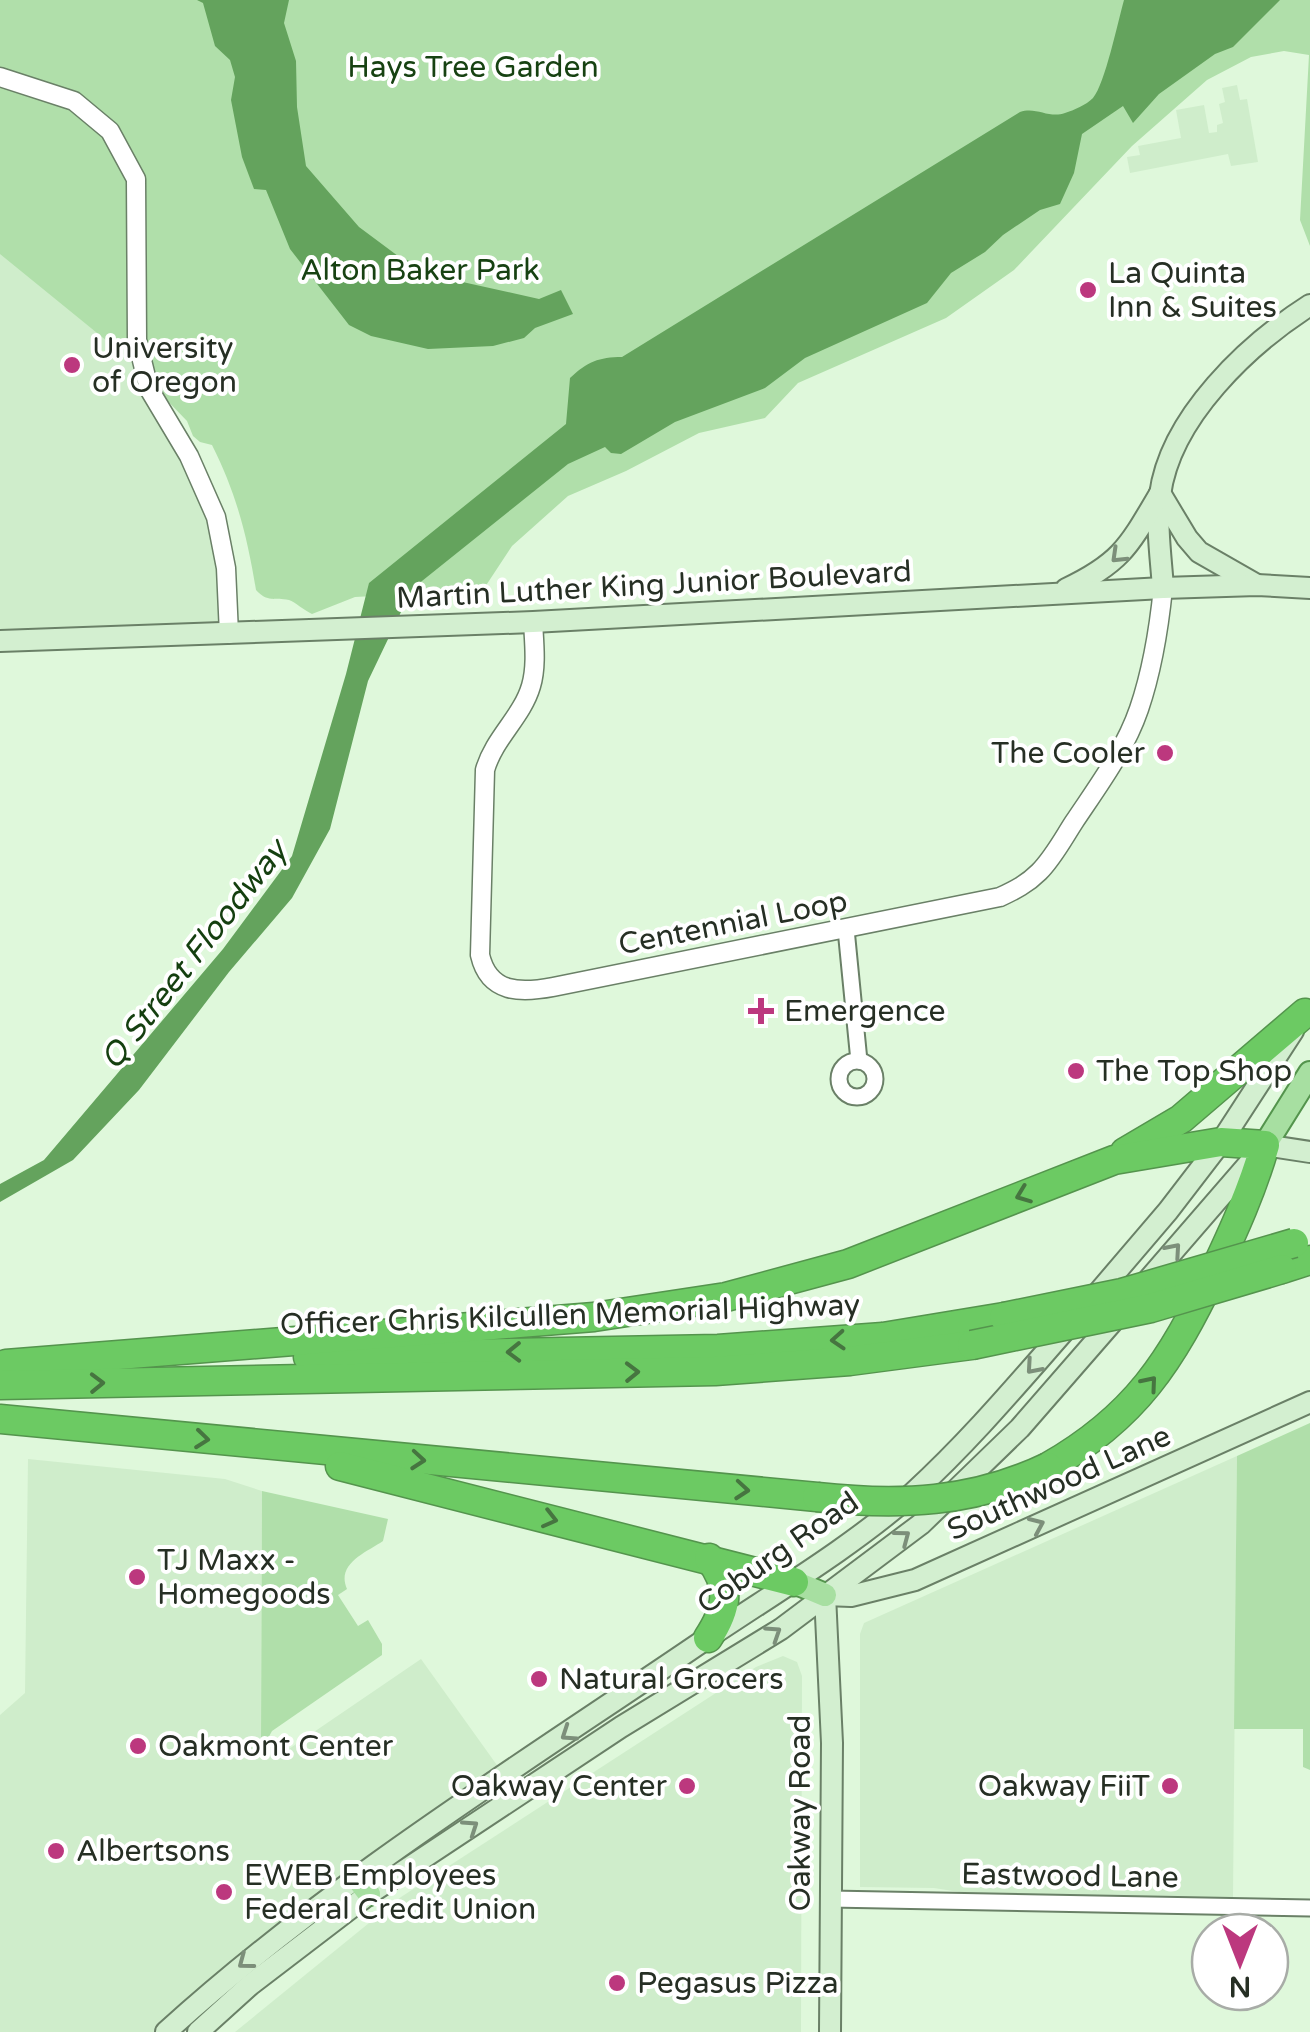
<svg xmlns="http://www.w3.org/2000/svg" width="1310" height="2032" font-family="'Varela Round',sans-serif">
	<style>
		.built { fill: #cfedcb }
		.green { fill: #b0dfaa }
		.water { fill: #64a35d }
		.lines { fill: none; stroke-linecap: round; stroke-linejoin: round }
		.minor-casing { stroke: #6a8067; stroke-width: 19 }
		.tertiary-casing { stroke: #6a8067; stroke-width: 21 }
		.secondary-casing { stroke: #6a8067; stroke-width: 24 }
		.primary-casing { stroke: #54944d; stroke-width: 26 }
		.motorway-casing { stroke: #54944d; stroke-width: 31 }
		.minor { stroke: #fff; stroke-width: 15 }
		.tertiary { stroke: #fff; stroke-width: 18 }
		.secondary { stroke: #d3efd0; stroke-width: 20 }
		.primary { stroke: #a7dfa1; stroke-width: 22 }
		.motorway { stroke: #6cca63; stroke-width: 28 }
		.motorway-bridge-casing { stroke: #54944d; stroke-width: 31; stroke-linecap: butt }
		.motorway-bridge { stroke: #6cca63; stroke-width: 28 }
		.oneway { stroke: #7c8f7a }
		.oneway2 { stroke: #467540 }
		.poi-dot { fill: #bc387e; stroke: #fff; stroke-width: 4 }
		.labels { text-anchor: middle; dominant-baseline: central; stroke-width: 8; stroke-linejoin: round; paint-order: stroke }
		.park-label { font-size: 30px; fill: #174212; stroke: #fff }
		.poi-label { font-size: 30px; fill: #262f24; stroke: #fff; text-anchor: start }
		.street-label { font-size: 30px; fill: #262f24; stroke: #fff }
		.water-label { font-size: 32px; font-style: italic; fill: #143f0f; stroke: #fff }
	</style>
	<rect width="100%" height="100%" fill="#dff8db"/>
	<g class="built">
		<polygon points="0,77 137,340 216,517 229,634 0,641"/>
		<polygon points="1237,85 1240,100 1247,99 1258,162 1231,166 1228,154 1130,173 1127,157 1140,155 1138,146 1181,138 1176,110 1204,105 1209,133 1217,132 1217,125 1223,123 1219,104 1225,102 1222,88"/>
		<polygon points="1237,1456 1233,1898 984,1896 934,1888 860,1887 860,1634 864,1623"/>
		<polygon points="28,1459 225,1479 262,1491 261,1740 286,1751 421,1659 499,1768 283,1918 154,2032 0,2032 0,1715 25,1693"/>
		<polygon points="783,1656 797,1662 802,1676 801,2032 235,2032 401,1897 756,1667"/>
	</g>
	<g class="green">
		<path d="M0 0H1310V246L1300 220 1309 55 1284 51 1251 57 1207 80 1132 146 1014 270 946 318 798 383 765 418 699 433 626 471 568 496 512 546 483 590 355 597 312 614C305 611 295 602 289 600 274 597 268 603 256 590 247 536 237 495 212 445L200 442 193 436 187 421 159 392 161 385 0 254Z"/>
		<polygon points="1310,1423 1310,1770 1303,1767 1303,1729 1234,1729 1237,1456"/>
		<path d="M262 1491 388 1519 383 1541C365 1553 336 1564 347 1589L338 1595 358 1626 368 1620 382 1644V1655L272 1731 266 1742 261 1740Z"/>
	</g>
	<g class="water">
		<polygon points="197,0 289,0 284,23 296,61 297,107 306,166 359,227 398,256 449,279 539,299 561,290 573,314 535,328 524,338 493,346 428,349 371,336 349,325 290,249 266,190 254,189 242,157 231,100 235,77 230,60 215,46 203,3"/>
		<path d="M1124 0H1280L1233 47 1215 54 1159 94 1133 123 1123 106 1082 134 1074 173 1060 204 1040 210 1003 235 985 252 951 273 927 303 805 358 765 388 675 422 621 454 611 453 605 447 568 464 412 589 368 681 330 829 292 898 229 972 139 1090 73 1160 0 1202V1184L44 1160 223 949 292 856 346 674 369 583 566 424 570 378C587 362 599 357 622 357L1020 112C1036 106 1049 119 1065 113 1074 110 1086 105 1093 98 1105 84 1118 21 1124 0Z"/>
	</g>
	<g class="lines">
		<defs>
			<g id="minor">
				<polyline points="846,929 859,1061"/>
				<circle cx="857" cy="1079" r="18"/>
				<polyline points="830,1899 1310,1908"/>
			</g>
			<g id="tertiary">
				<polyline points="0,77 74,101 110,131 136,179 137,340 149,389 189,456 216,517 226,568 229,634"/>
				<path d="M533 622C534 642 537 666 531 686 522 717 494 738 485 770L480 955C489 994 521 993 553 987L1000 897C1015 890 1027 884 1039 872 1053 858 1063 839 1074 822 1098 786 1125 750 1139 709 1152 671 1159 628 1163 588"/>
			</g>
			<g id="secondary">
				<polyline points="1160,493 1187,538 1199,552 1255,584"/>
				<path d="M1163 588C1161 558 1156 525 1160 495 1170 417 1249 344 1310 305"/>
				<path d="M1066 589C1121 563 1129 546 1159 495"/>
				<polyline points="0,641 533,622 1163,588 1257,585 1310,588"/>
				<polyline points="1143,1286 1265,1145 1310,1152"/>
				<polyline points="1092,1300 1168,1211 1221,1142 1293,1031"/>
				<polyline points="825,1595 851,1596 915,1580 1310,1402"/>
				<polyline points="825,1595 832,1743 830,2032"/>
				<path d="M166 2032C330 1883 521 1765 703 1641 774 1593 849 1549 913 1493 971 1440 1021 1380 1073 1321"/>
				<polyline points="198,2032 250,1985 369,1894 621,1727 781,1629 921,1524 1020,1428 1121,1312"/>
			</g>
			<g id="primary">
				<polyline points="1265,1145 1310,1073"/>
				<polyline points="794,1582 825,1595"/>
				<polyline points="357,1878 369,1894"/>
			</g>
			<g id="motorway">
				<polyline points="1125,1152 1181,1119 1305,1013"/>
				<polyline points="1282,1269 1310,1260"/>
				<polyline points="308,1357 718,1349 883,1337 1004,1317"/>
				<path d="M6 1364 594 1317 726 1297 848 1264 1114 1160 1221 1142 1265 1145C1252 1190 1234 1230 1214 1272 1171 1361 1136 1417 1048 1467"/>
				<polyline points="0,1385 715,1371 850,1361 972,1345"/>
				<polyline points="0,1419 817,1497"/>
				<polyline points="340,1466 794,1582"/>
				<path d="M708 1638C727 1609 732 1587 709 1558"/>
			</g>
		</defs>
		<use href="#minor" class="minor-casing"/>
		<use href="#tertiary" class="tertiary-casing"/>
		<use href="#secondary" class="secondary-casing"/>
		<use href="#primary" class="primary-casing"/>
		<use href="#motorway" class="motorway-casing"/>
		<use href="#minor" class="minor"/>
		<use href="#tertiary" class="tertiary"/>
		<use href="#secondary" class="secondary"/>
		<use href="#primary" class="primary"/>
		<use href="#motorway" class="motorway"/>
		<defs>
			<g id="motorway-bridge">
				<polyline points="1004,1317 1122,1293 1294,1243"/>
				<polyline points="972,1345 1151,1308 1282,1269"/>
				<path d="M817 1497C899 1506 973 1503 1048 1467"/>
			</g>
		</defs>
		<use href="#motorway-bridge" class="motorway-bridge-casing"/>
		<use href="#motorway-bridge" class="motorway-bridge"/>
	</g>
	<defs><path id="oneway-chevron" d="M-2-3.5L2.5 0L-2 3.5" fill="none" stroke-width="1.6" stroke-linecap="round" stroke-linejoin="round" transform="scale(2.5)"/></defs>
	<g class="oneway">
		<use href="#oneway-chevron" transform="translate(1118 556) rotate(136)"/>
		<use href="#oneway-chevron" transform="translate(1174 1250) rotate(-49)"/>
		<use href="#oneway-chevron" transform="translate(1033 1367) rotate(131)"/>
		<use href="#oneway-chevron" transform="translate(1037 1525) rotate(-24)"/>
		<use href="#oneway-chevron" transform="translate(903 1537) rotate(-37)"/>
		<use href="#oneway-chevron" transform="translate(774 1633) rotate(-33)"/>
		<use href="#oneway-chevron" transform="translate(568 1734) rotate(146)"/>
		<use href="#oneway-chevron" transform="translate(471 1827) rotate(-34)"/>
		<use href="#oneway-chevron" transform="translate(245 1962) rotate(143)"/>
	</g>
	<g class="oneway2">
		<use href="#oneway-chevron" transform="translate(1023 1195) rotate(159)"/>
		<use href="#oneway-chevron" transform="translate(838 1340) rotate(176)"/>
		<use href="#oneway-chevron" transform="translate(514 1352) rotate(179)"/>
		<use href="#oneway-chevron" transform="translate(632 1372) rotate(-1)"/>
		<use href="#oneway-chevron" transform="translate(97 1383) rotate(-1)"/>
		<use href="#oneway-chevron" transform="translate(1150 1383) rotate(-50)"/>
		<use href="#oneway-chevron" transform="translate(202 1439) rotate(6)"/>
		<use href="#oneway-chevron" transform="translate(418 1460) rotate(5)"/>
		<use href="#oneway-chevron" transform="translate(742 1490) rotate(5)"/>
		<use href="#oneway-chevron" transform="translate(550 1519) rotate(14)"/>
	</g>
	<g class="poi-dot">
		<circle cx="1088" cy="290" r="10"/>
		<circle cx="72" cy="365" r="10"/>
		<circle cx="1165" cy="753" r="10"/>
		<path d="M756 996h10v10h10v10h-10v10h-10v-10h-10v-10h10z"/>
		<circle cx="1076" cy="1071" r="10"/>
		<circle cx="137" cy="1577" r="10"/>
		<circle cx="539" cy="1679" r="10"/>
		<circle cx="138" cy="1746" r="10"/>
		<circle cx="687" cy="1786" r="10"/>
		<circle cx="1170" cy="1786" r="10"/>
		<circle cx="56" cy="1851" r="10"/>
		<circle cx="224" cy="1892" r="10"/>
		<circle cx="617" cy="1983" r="10"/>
	</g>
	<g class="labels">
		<g class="park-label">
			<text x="473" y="67">Hays Tree Garden</text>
			<text x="420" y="270">Alton Baker Park</text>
		</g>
		<g class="poi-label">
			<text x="1108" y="273">La Quinta<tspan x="1108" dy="34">Inn &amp; Suites</tspan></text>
			<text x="92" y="348">University<tspan x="92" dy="34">of Oregon</tspan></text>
			<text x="1145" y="753" text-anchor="end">The Cooler</text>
			<text x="784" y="1011">Emergence</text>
			<text x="1096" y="1071">The Top Shop</text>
			<text x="157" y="1560">TJ Maxx -<tspan x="157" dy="34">Homegoods</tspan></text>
			<text x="559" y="1679">Natural Grocers</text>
			<text x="158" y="1746">Oakmont Center</text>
			<text x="667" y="1786" text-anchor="end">Oakway Center</text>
			<text x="1150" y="1786" text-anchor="end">Oakway FiiT</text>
			<text x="76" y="1851">Albertsons</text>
			<text x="244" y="1875">EWEB Employees<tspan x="244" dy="34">Federal Credit Union</tspan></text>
			<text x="637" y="1983">Pegasus Pizza</text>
		</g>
		<g class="street-label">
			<text transform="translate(654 585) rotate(-3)">Martin Luther King Junior Boulevard</text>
			<text transform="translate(733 923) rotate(-11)">Centennial Loop</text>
			<text transform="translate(570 1315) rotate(-2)">Officer Chris Kilcullen Memorial Highway</text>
			<text transform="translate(1059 1483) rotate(-24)">Southwood Lane</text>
			<text transform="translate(778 1553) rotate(-35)">Coburg Road</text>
			<text transform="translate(800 1813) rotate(-90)">Oakway Road</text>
			<text transform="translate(1070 1876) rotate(1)">Eastwood Lane</text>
		</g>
		<g class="water-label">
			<text transform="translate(194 955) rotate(-52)">Q Street Floodway</text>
		</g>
	</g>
	<g transform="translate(1240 1962) rotate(180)"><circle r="48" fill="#ffffff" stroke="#a8aca7" stroke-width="2.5"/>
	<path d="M0-8L18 38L0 25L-18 38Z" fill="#bc387e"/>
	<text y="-15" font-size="28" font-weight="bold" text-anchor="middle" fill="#262f24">N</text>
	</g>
</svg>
